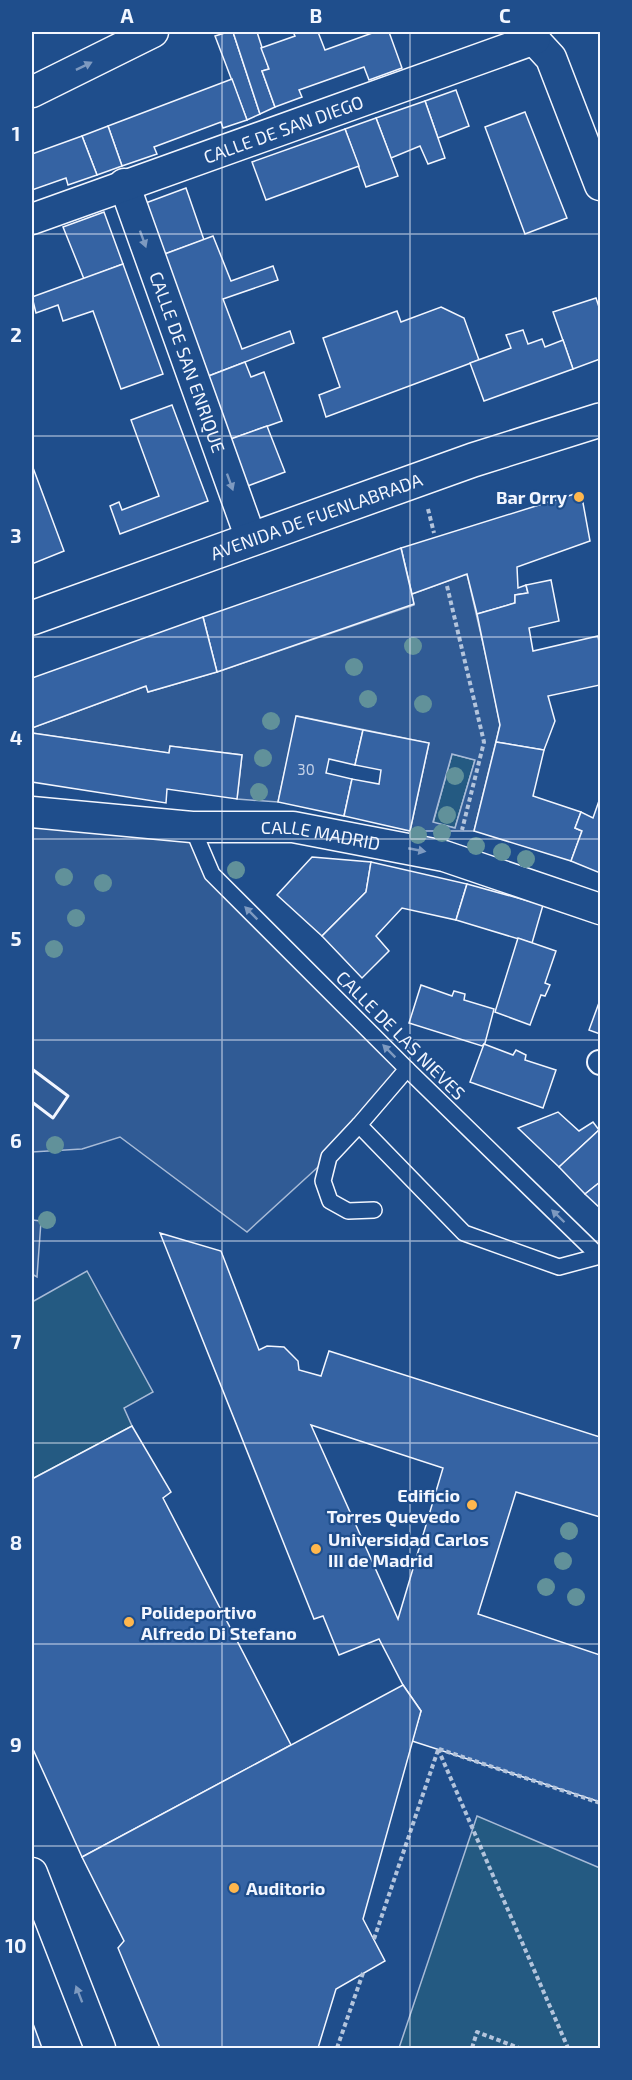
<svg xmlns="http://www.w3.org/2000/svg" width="632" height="2080" font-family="'Exo 2',sans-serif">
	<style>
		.green { fill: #245a82; stroke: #a8bbd7; stroke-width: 1.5 }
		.parking { fill: #305b95; stroke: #a8bbd7; stroke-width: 1.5; fill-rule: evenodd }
		.building { fill: #3563a3; stroke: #f2f6ff; stroke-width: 1.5; fill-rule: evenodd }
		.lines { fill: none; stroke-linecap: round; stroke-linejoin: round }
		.service-casing { stroke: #f2f6ff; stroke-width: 18 }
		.pedestrian-casing { stroke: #f2f6ff; stroke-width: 26 }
		.minor-casing { stroke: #f2f6ff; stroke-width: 33 }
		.primary-casing { stroke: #f2f6ff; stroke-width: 36 }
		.path { stroke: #b3c4dc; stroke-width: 4; stroke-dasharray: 4.5 3; stroke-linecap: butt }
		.service { stroke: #1f4e8c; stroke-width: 15 }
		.pedestrian { stroke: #1f4e8c; stroke-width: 22 }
		.minor { stroke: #1f4e8c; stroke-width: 30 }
		.primary { stroke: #1f4e8c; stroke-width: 33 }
		.wall { stroke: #f2f6ff; stroke-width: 3 }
		.tree { fill: #61919a }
		.oneway { fill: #7e9ac0 }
		.grid { fill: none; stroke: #f2f6ff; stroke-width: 1.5; stroke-opacity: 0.55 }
		.poi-dot { fill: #ffb74d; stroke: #1f4e8c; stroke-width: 2 }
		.labels { text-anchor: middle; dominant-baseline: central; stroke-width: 4.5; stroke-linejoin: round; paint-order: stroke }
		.number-label { font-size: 15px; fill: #c3d1e8 }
		.street-label { font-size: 18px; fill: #f2f6ff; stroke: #1f4e8c }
		.poi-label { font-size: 18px; font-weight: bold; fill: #f2f6ff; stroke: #1f4e8c; text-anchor: start }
		.neatline { fill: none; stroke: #f2f6ff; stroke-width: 2 }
		.grid-label { font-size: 20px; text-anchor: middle; font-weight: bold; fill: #f2f6ff }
	</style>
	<rect width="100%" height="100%" fill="#1f4e8c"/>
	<g class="green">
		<polygon points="452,754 475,760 455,828 433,823"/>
		<polygon points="87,1271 153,1392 124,1408 132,1426 32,1479 32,1302"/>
		<polygon points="477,1816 600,1868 600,2047 597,2048 399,2048"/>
	</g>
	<g class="parking">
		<path d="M467 574 491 678 500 725 474 831H410L429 743 297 716 278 802 237 799 242 755 170 746 169 753 32 733V728L146 686 148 692 217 672 414 605 412 594ZM452 754 475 760 455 828 433 822Z"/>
		<polygon points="32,812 192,827 212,874 407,1069 329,1157 247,1232 120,1137 82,1149 32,1152"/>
		<polygon points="32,1220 41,1221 37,1277 32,1274"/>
	</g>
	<g class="building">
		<polygon points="228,32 233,32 260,114 247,120 215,36"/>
		<polygon points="233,32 257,32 269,69 262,71 275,107 260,114"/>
		<polygon points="293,32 318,32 325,50 375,32 389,32 402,68 369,80 364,67 299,90 302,97 275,107 262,71 269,69 261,48 295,36"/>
		<polygon points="232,79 247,120 223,128 221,122 154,147 157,154 122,166 108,126"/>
		<polygon points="456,90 469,126 438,138 425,101"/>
		<polygon points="425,101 445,158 428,164 420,146 391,158 376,118"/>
		<polygon points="525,112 567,218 525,234 485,127"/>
		<polygon points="376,118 398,176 366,187 345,129"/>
		<polygon points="108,126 122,166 97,175 82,136"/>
		<polygon points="345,129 359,166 266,200 252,162"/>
		<polygon points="82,136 97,175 68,185 66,178 32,190 32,154"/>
		<polygon points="186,188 204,240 162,255 143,204"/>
		<polygon points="104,212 123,264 84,279 63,227"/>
		<polygon points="213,236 231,281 273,266 278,280 223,299 242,349 290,331 294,343 206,377 162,255"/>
		<polygon points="123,264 163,374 121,389 93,311 63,321 58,305 36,313 32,297"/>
		<polygon points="596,298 600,310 600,359 573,369 553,312"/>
		<polygon points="441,307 464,318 479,360 326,417 319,395 340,387 323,338 397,311 401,322"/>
		<polygon points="523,330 528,344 542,339 545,347 563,340 573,369 484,401 470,363 511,348 506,335"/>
		<polygon points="245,362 251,377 264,372 282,421 228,440 206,377"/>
		<polygon points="172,405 208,501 120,534 110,506 119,502 122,510 159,496 131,420"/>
		<polygon points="267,426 285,472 245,487 228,440"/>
		<polygon points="32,465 64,551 32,564"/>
		<polygon points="581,492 590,541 517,567 518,588 526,585 528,593 515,595 515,603 477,614 467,574 412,594 401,548"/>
		<polygon points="401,548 414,604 217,672 203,617"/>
		<polygon points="551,580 559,621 529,628 533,651 598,636 600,648 600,685 548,696 555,721 544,750 496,742 500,725 477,614 515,603 515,595 528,593 526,585"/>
		<polygon points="203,617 217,672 148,692 146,686 32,728 32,678"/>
		<polygon points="296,716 363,730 355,765 329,759 326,773 352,779 344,816 278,802"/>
		<polygon points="363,730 429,743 410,831 344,816 352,779 379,784 381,770 355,765"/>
		<polygon points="32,733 169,753 170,746 242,755 237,799 167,789 166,803 32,782"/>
		<polygon points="496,742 544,750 533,796 581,812 575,828 582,831 571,861 474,831"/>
		<polygon points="600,798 600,873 571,861 582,831 575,828 581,812 593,818"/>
		<polygon points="312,857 371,862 366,892 322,936 277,895"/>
		<polygon points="371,862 467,884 456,920 402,908 376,936 389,951 362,978 322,936 366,892"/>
		<polygon points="467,884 543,905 532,943 456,920"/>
		<polygon points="518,938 556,951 545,983 550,985 545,996 541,995 530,1025 495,1012"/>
		<polygon points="421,985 452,996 454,991 465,994 464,1000 494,1009 485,1043 482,1046 409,1023"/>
		<polygon points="600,1000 600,1034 589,1030"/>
		<polygon points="484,1044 513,1055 516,1050 526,1055 525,1060 556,1070 543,1108 470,1082"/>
		<polygon points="558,1112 579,1131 593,1122 599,1130 559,1167 518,1128"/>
		<polygon points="599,1130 600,1130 600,1182 585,1194 559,1167"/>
		<polygon points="600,1182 600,1208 585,1194"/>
		<path d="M160 1233 221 1251 259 1350 267 1346 284 1347 298 1361 299 1370 321 1376 329 1351 600 1437V1517L516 1492 478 1614 600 1655V1802L412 1741 421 1711 403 1685 379 1639 339 1655 323 1616 314 1619ZM311 1425 443 1468 398 1619Z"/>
		<polygon points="132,1426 171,1492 163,1498 291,1745 82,1857 32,1747 32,1479"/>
		<polygon points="403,1685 421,1711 363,1919 385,1961 336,1989 318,2048 160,2048 118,1948 124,1941 82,1857"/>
		<polygon points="32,2021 42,2048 32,2048"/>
	</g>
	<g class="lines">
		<defs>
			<g id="service">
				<polyline points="192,827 212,874 407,1069 600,1257"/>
				<polyline points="407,1069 359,1125 464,1233 559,1267 600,1256"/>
				<polyline points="359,1125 329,1157 323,1181 330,1201 348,1211 374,1210"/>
			</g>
			<polyline id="pedestrian" points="599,1062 600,1063"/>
			<g id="minor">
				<polyline points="527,32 551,58 600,185"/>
				<polyline points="32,92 153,32"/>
				<path id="s1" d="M124 184 251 539"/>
				<path id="s2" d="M32 219 535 39"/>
				<path id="s3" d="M32 812 192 827H293L444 856 600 909"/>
				<polyline points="32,1873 100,2048"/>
			</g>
			<g id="primary">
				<path id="s4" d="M32 618 473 460 600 420"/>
			</g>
		</defs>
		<use href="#service" class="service-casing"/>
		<use href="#pedestrian" class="pedestrian-casing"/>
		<use href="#minor" class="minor-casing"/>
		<use href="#primary" class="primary-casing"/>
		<g class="path">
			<polyline points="428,509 434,533"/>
			<polyline points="447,586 484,742 462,830"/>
			<polyline points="438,1749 568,2048"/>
			<polyline points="439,1749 600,1803"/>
			<polyline points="374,1939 438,1750"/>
			<polyline points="337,2048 363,1973"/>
			<polyline points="472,2048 477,2032 519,2048"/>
		</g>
		<use href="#service" class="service"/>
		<use href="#pedestrian" class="pedestrian"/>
		<use href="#minor" class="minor"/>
		<use href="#primary" class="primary"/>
		<polyline class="wall" points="32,1069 68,1096 53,1118 32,1102"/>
	</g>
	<g class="tree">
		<circle cx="413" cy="646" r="9"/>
		<circle cx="354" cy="667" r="9"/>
		<circle cx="368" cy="699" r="9"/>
		<circle cx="423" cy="704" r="9"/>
		<circle cx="271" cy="721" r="9"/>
		<circle cx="263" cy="758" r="9"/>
		<circle cx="455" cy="776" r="9"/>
		<circle cx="259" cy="792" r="9"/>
		<circle cx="447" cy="815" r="9"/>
		<circle cx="442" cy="833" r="9"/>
		<circle cx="418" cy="835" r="9"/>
		<circle cx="476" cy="846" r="9"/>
		<circle cx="502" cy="852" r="9"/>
		<circle cx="526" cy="859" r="9"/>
		<circle cx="236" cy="870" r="9"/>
		<circle cx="64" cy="877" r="9"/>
		<circle cx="103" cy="883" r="9"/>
		<circle cx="76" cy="918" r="9"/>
		<circle cx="54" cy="949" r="9"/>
		<circle cx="55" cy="1145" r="9"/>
		<circle cx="47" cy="1220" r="9"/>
		<circle cx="569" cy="1531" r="9"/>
		<circle cx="563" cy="1561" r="9"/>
		<circle cx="546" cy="1587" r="9"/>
		<circle cx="576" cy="1597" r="9"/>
	</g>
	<defs><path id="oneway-solid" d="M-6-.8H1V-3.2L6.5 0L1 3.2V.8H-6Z" transform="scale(1.5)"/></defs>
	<g class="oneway">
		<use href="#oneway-solid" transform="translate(84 66) rotate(-26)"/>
		<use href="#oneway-solid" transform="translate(143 239) rotate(70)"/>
		<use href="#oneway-solid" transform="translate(230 482) rotate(70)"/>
		<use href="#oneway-solid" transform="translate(417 850) rotate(11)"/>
		<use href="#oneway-solid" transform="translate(251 913) rotate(-135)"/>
		<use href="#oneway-solid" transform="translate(389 1051) rotate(-135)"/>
		<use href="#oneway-solid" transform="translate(558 1216) rotate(-136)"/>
		<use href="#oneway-solid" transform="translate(79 1994) rotate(-111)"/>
	</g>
	<path class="grid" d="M222 32V2048M410 32V2048M32 234H600M32 436H600M32 637H600M32 839H600M32 1040H600M32 1241H600M32 1443H600M32 1644H600M32 1846H600"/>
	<g class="poi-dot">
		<circle cx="579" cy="497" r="6"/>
		<circle cx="472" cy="1505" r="6"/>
		<circle cx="316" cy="1549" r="6"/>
		<circle cx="129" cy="1622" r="6"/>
		<circle cx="234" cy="1888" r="6"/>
	</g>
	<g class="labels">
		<g class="number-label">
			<text x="306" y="769">30</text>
		</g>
		<g class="street-label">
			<text stroke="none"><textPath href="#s2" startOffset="267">CALLE DE SAN DIEGO</textPath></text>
			<text stroke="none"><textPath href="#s1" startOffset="189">CALLE DE SAN ENRIQUE</textPath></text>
			<text stroke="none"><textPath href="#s4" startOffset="302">AVENIDA DE FUENLABRADA</textPath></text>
			<text stroke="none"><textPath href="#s3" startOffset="290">CALLE MADRID</textPath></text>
			<text transform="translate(401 1035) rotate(45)">CALLE DE LAS NIEVES</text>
		</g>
		<g class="poi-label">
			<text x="567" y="497" text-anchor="end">Bar Orry</text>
			<text x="460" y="1495" text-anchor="end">Edificio<tspan x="460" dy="21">Torres Quevedo</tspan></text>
			<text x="328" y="1539">Universidad Carlos<tspan x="328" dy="21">III de Madrid</tspan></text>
			<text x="141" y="1612">Polideportivo<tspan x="141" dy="21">Alfredo Di Stefano</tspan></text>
			<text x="246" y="1888">Auditorio</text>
		</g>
	</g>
	<rect width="632" height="2080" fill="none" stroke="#1f4e8c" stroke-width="66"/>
	<rect x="33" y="33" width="566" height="2014" class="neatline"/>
	<g class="grid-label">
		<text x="127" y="23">A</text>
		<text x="316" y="23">B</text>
		<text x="505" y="23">C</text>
		<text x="16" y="141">1</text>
		<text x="16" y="342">2</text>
		<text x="16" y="543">3</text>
		<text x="16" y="745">4</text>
		<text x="16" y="946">5</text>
		<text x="16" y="1148">6</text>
		<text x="16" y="1349">7</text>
		<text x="16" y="1550">8</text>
		<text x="16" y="1752">9</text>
		<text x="16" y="1953">10</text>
	</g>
</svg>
